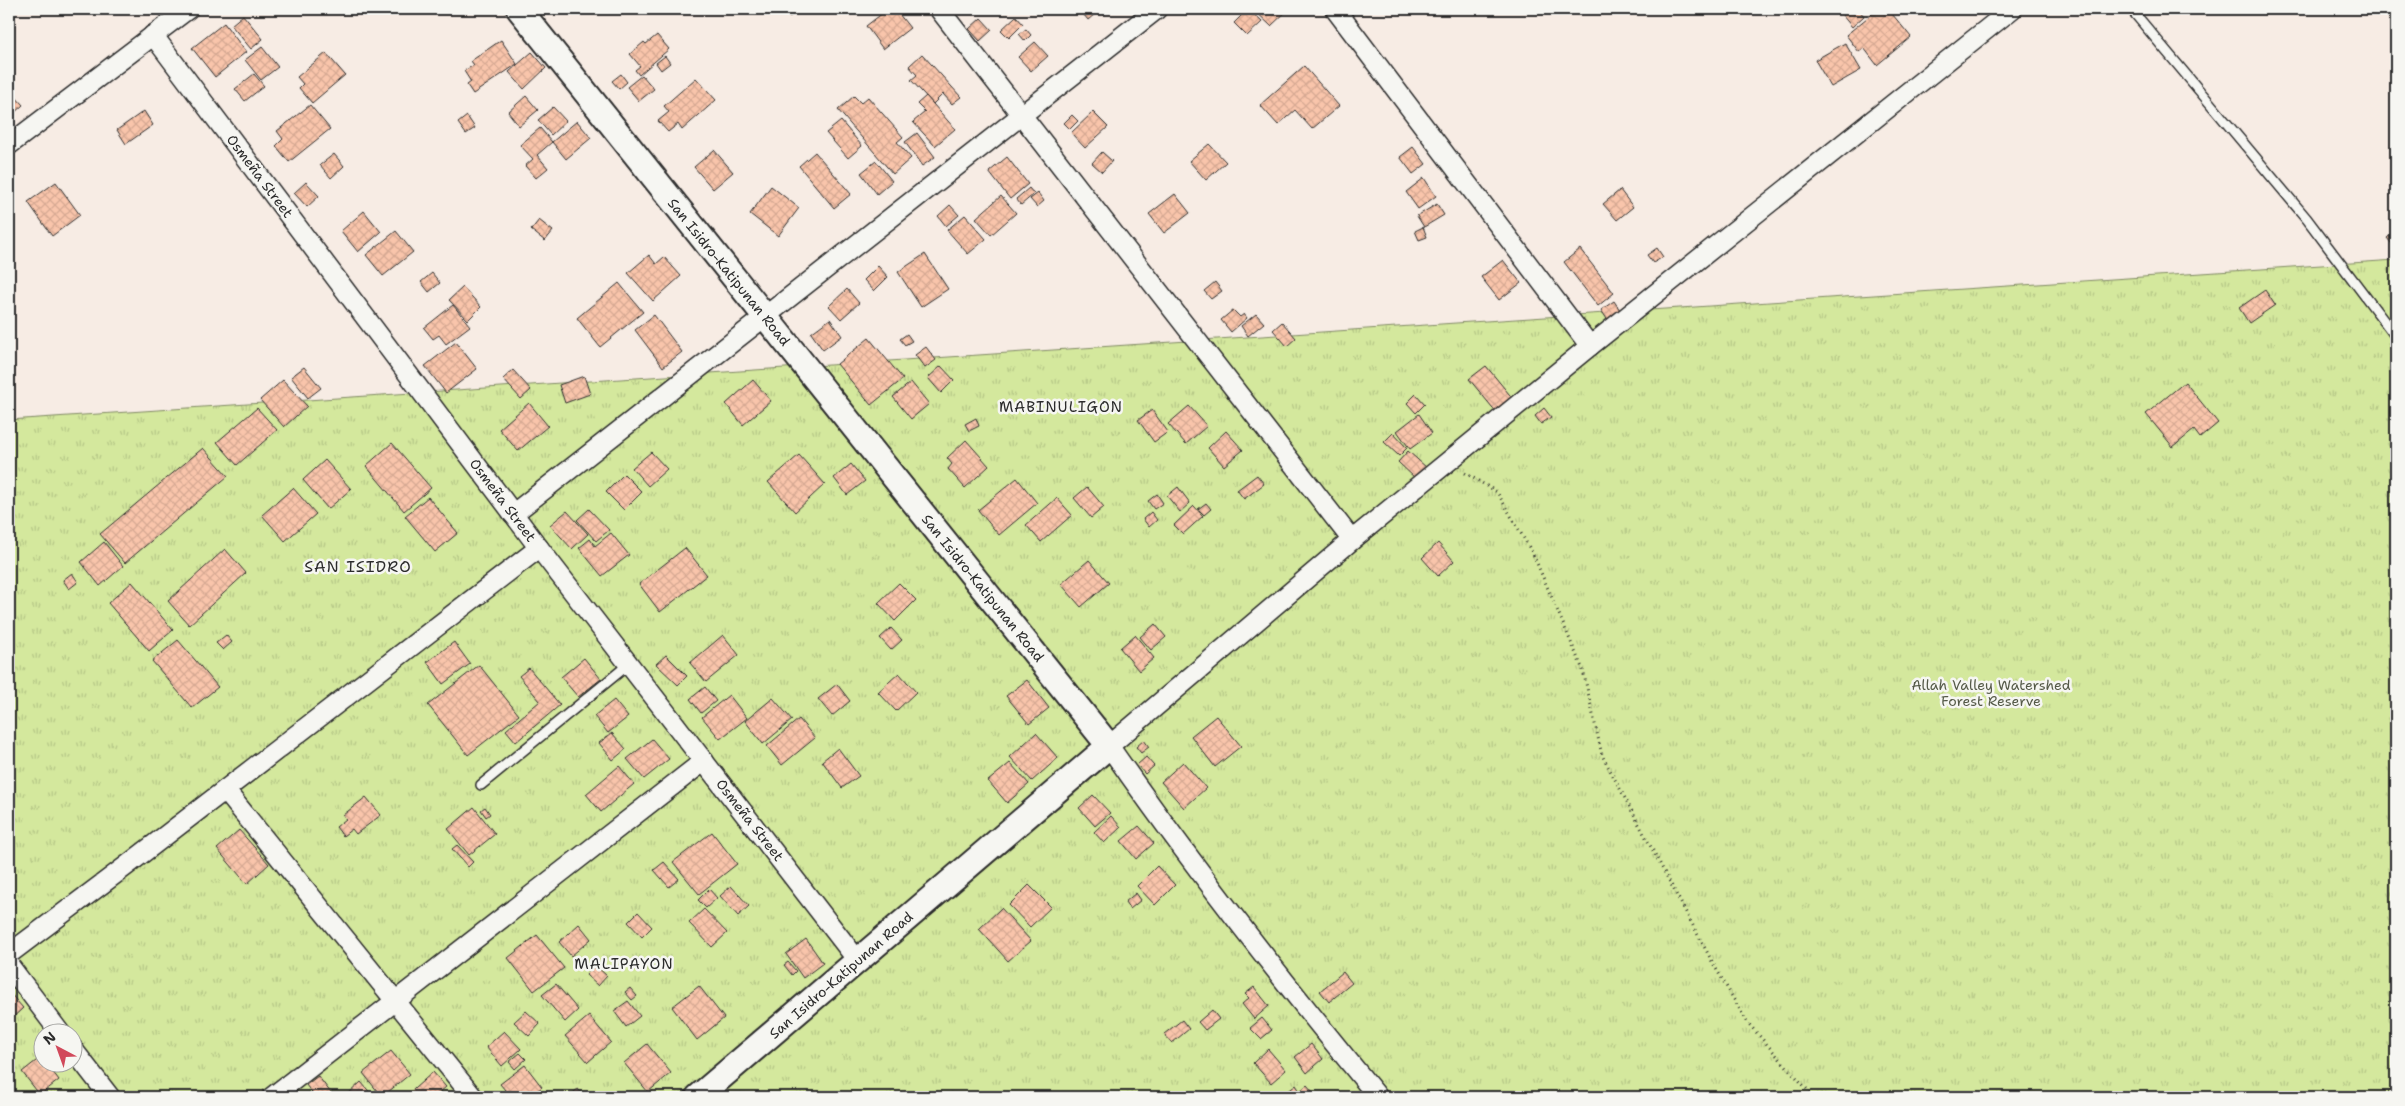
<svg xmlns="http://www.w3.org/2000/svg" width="2405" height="1106" font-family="'Shantell Sans',sans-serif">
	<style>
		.grass { fill: url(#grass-tufts); stroke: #808a64; fill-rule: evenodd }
		.building { fill: url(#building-cross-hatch); stroke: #2b2b2b }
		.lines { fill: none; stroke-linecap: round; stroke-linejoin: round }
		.service-casing { stroke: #2b2b2b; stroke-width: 12 }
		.minor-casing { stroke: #2b2b2b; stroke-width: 22 }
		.tertiary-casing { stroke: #2b2b2b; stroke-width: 28 }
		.path { stroke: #2b2b2b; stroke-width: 3; stroke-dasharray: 1 4; stroke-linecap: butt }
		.service { stroke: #f6f6f2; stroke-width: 9 }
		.minor { stroke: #f6f6f2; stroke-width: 19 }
		.tertiary { stroke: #f6f6f2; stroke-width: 24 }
		.labels { text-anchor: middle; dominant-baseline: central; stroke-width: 5; stroke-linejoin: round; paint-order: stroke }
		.street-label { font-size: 14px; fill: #2b2b2b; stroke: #f6f6f2 }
		.park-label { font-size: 14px; fill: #555a48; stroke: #f6f6f2 }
		.neighbourhood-label { font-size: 15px; letter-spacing: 1px; fill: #2b2b2b; stroke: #f6f6f2 }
		.quarter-label { font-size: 16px; letter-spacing: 1px; fill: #2b2b2b; stroke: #f6f6f2 }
	</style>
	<defs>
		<pattern id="grass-tufts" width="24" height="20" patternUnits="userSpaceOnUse" patternTransform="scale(1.25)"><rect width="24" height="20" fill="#d4e89d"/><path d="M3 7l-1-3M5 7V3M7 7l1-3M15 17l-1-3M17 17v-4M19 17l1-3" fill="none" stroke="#b6c787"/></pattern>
		<pattern id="building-cross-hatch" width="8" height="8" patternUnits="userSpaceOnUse" patternTransform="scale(1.25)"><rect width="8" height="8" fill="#f9c5ab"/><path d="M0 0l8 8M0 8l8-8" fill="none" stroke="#d6a993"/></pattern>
	</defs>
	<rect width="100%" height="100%" fill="#f7ece4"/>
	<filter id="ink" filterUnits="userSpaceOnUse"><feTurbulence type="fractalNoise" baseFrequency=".02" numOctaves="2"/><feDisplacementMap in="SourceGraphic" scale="10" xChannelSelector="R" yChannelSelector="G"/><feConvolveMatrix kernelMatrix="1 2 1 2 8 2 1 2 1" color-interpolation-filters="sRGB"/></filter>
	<g filter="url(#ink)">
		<path class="grass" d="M2396 260V1097H9V420ZM42 1034H72V1064H42Z"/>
		<g class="building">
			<polygon points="782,9 800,9 789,17"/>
			<polygon points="888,9 895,9 910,28 883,49 866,26"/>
			<polygon points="1079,9 1090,9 1095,14 1088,20"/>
			<polygon points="1248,9 1262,22 1247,36 1234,23"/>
			<polygon points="1253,9 1289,9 1271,26"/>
			<polygon points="1849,9 1858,9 1864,16 1852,27 1842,15"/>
			<polygon points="1878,9 1888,9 1911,37 1877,65 1864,48 1859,52 1846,35"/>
			<polygon points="243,15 263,39 251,49 231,25"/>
			<polygon points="1016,16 1023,24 1009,38 1001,30"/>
			<polygon points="981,18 992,30 980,41 969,29"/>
			<polygon points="224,23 246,52 215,77 192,48"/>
			<polygon points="1026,29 1031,35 1025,41 1019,34"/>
			<polygon points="657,35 669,49 639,75 635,70 640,66 630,54 644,42 646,44"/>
			<polygon points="501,40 517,64 473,94 467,85 471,82 464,71 474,65 471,61"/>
			<polygon points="1035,42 1048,56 1031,71 1018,57"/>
			<polygon points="1845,43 1861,70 1831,87 1815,60"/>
			<polygon points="262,47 278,67 261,80 245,60"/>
			<polygon points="532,52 546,68 524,89 509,72"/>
			<polygon points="326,53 345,75 312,103 299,88 303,84 297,77"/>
			<polygon points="922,54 961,97 952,104 943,94 933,104 911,80 917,75 909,66"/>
			<polygon points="665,56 670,63 661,70 656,63"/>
			<polygon points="1304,66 1339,106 1312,129 1295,110 1278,125 1260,105"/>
			<polygon points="254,74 264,86 245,101 235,89"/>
			<polygon points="621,74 627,82 619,89 612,81"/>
			<polygon points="642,75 654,89 639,101 627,87"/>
			<polygon points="696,78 716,100 682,130 678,124 668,132 658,121 669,112 664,106"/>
			<polygon points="13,94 23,105 13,114 9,108 9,98"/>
			<polygon points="526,96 538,110 519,126 508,112"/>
			<polygon points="854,96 861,103 868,97 903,137 897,142 911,158 893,174 838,110"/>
			<polygon points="926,96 955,129 935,146 913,122 925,112 917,104"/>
			<polygon points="310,105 330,129 289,162 276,146 283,139 277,131"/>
			<polygon points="553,107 566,121 551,135 538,120"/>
			<polygon points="144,111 153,125 126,144 117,130"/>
			<polygon points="1093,112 1108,127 1085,148 1071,133"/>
			<polygon points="1072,115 1078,121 1070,129 1064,123"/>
			<polygon points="467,116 475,128 466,134 458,123"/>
			<polygon points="577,121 591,138 566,159 552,142"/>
			<polygon points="841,121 862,146 848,158 826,133"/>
			<polygon points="540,128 552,142 537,155 548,168 536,178 525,166 533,159 520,145"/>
			<polygon points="917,133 935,157 922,166 905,142"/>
			<polygon points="1209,144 1226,162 1206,180 1189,161"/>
			<polygon points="1413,147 1426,164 1413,174 1400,157"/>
			<polygon points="714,150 733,172 713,189 694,167"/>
			<polygon points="815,152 851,194 834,208 799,166"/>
			<polygon points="1102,152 1112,161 1102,172 1092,163"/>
			<polygon points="334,154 344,166 331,178 320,165"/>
			<polygon points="1007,157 1028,184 1010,199 989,172"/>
			<polygon points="876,161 892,181 877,194 861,173"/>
			<polygon points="1424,178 1436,196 1418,209 1406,192"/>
			<polygon points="56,182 80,215 52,236 28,202"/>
			<polygon points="306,182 319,196 307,207 294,193"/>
			<polygon points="771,186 799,208 778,236 750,214"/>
			<polygon points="1029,188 1034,194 1021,205 1016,199"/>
			<polygon points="1620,190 1633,207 1617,220 1603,204"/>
			<polygon points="1038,193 1044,201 1037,207 1030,199"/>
			<polygon points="1175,194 1190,213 1164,233 1149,214"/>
			<polygon points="1001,196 1016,213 991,235 976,218"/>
			<polygon points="1437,204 1444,215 1424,227 1417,216"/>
			<polygon points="950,205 959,215 946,226 938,216"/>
			<polygon points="364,211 381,232 358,252 341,231"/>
			<polygon points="965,215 986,239 968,254 947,230"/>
			<polygon points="539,220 553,231 545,241 531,230"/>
			<polygon points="1423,227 1427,237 1419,240 1415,231"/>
			<polygon points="2396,230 2396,249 2387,238"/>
			<polygon points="396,231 413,252 383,276 366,255"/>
			<polygon points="1657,248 1663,257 1653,263 1647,255"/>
			<polygon points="1580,249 1614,293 1598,306 1564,262"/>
			<polygon points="925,254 948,289 921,307 898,272"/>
			<polygon points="649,255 656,264 664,257 681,276 653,301 628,273"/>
			<polygon points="1503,260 1521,283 1499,300 1481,277"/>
			<polygon points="878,266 888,277 874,291 864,280"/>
			<polygon points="432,273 440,283 429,292 421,282"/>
			<polygon points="1215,282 1222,291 1211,299 1204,291"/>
			<polygon points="619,283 643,312 600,347 577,318"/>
			<polygon points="463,287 481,307 468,320 449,300"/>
			<polygon points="847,289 859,303 841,319 829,306"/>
			<polygon points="2265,290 2275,305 2249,323 2239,308"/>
			<polygon points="1614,301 1622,313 1609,322 1601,310"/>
			<polygon points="453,305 470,326 446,344 439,335 433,339 424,328"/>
			<polygon points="1233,310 1240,317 1244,314 1247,318 1231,332 1221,320"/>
			<polygon points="1256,314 1264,323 1248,336 1241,326"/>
			<polygon points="654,315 682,352 663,367 635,330"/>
			<polygon points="830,319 842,336 823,350 811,333"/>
			<polygon points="1282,322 1296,338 1287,346 1273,330"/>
			<polygon points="907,334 912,341 905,345 900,339"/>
			<polygon points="869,338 903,379 871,405 837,364"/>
			<polygon points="456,342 477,369 446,393 425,366"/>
			<polygon points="926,347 936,360 925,368 915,355"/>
			<polygon points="941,366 954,380 941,393 928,378"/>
			<polygon points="1486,366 1514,400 1497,413 1469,379"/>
			<polygon points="304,367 321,388 308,398 291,377"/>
			<polygon points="513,370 531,390 521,399 503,379"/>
			<polygon points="584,376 590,394 565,403 559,385"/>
			<polygon points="283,380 307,406 284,427 260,400"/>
			<polygon points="753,380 771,401 743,425 726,404"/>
			<polygon points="911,382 929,404 911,419 893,397"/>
			<polygon points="2185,382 2218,423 2200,438 2194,430 2173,447 2146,414"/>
			<polygon points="1416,394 1425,404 1416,413 1407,403"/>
			<polygon points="529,403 548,426 518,451 499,429"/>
			<polygon points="1189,406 1207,426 1186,444 1168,424"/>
			<polygon points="257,408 277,430 237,465 217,442"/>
			<polygon points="1544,408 1551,417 1541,424 1535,416"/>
			<polygon points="1152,410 1168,432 1154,442 1138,420"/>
			<polygon points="1419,414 1432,433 1410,449 1397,431"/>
			<polygon points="976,418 979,426 969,431 965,424"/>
			<polygon points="1226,431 1243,450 1224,466 1208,448"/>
			<polygon points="1393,433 1407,448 1399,456 1384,442"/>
			<polygon points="966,440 989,466 965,488 948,469 952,464 947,458"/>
			<polygon points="392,443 431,488 404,511 366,466"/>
			<polygon points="203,448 228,476 125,563 100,534"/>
			<polygon points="1408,451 1427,468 1416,479 1398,462"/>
			<polygon points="651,452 667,469 648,486 632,468"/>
			<polygon points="799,455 825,484 795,512 768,482"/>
			<polygon points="325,460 351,489 328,509 303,480"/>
			<polygon points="851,464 865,481 847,495 834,478"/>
			<polygon points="624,474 642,492 624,510 606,492"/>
			<polygon points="1257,475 1264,484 1244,499 1237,490"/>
			<polygon points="1017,478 1037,503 999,535 978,510"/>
			<polygon points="1087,487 1104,507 1091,518 1074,498"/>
			<polygon points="1178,487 1190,503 1180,512 1167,496"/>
			<polygon points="293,488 316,514 285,541 262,515"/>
			<polygon points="1157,494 1163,503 1154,509 1148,501"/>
			<polygon points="428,497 458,533 435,552 405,516"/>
			<polygon points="1057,498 1072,515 1041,542 1026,525"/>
			<polygon points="1206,503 1211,509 1204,515 1198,509"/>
			<polygon points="1194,506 1203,516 1183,534 1174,525"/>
			<polygon points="589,509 609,530 596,541 577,520"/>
			<polygon points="567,511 588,534 572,549 550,525"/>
			<polygon points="1151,512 1157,520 1149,527 1143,519"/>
			<polygon points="611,533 629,555 602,576 579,548 590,539 595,546"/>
			<polygon points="104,542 123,566 100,586 81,562"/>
			<polygon points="1438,543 1454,561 1438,576 1422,558"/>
			<polygon points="685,548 707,575 660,612 639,584"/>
			<polygon points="225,549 246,573 189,625 168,601"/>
			<polygon points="1089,560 1109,583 1081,607 1061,584"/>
			<polygon points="72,573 78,582 69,589 63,580"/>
			<polygon points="132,582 173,630 149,651 108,603"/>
			<polygon points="899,583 916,600 895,621 878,603"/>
			<polygon points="1155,624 1166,637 1151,650 1140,637"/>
			<polygon points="891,628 902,640 891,650 880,638"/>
			<polygon points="226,635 232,642 223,650 216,643"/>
			<polygon points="723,635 739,655 706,682 690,663"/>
			<polygon points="1135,635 1154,658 1139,671 1120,648"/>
			<polygon points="178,640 218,687 192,708 152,661"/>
			<polygon points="454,642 470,664 443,684 427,662"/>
			<polygon points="666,655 687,676 678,685 656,664"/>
			<polygon points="584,658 601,679 578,697 561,677"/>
			<polygon points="479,665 519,715 468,755 428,705"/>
			<polygon points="529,668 560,705 516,742 506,730 540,701 519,676"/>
			<polygon points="899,673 916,692 896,711 878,692"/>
			<polygon points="1027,680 1049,708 1029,724 1006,696"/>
			<polygon points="837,684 850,701 832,716 818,699"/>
			<polygon points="705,687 716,701 701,713 690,699"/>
			<polygon points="729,695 747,718 720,739 702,717"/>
			<polygon points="773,698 792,720 763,744 745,721"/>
			<polygon points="614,700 628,717 608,733 594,716"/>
			<polygon points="1216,716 1241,746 1215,767 1191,736"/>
			<polygon points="799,719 815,738 782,765 767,746"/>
			<polygon points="612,733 626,749 613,760 599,743"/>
			<polygon points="1036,733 1058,758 1032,781 1010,757"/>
			<polygon points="652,739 669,759 644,779 627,759"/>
			<polygon points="1144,740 1149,747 1141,753 1136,747"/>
			<polygon points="838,748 859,776 842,788 822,761"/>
			<polygon points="1146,757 1154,766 1145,774 1137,765"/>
			<polygon points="1183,762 1206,788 1184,808 1161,782"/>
			<polygon points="1010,763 1029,784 1007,803 988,781"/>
			<polygon points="619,766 634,784 601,812 586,794"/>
			<polygon points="1093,795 1110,813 1095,826 1079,808"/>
			<polygon points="366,797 381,815 356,834 352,829 343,836 336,827 346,819 343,815"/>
			<polygon points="474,807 495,834 469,855 448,829"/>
			<polygon points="485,807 490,814 486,817 481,810"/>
			<polygon points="1111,816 1121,827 1104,843 1094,832"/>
			<polygon points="1139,826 1154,843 1136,859 1121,841"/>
			<polygon points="239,830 269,864 247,884 217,849"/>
			<polygon points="712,832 737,864 699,894 673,862"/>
			<polygon points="457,845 473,862 468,867 452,849"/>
			<polygon points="664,862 679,879 669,887 654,870"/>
			<polygon points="1157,866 1175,885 1155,905 1137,886"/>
			<polygon points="1029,885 1051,907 1030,927 1009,905"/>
			<polygon points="731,886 749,906 738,916 720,896"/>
			<polygon points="709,889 717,898 706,908 698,900"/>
			<polygon points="1136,893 1141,900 1130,909 1125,902"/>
			<polygon points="1001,908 1031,941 1008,961 979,929"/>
			<polygon points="704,909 727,933 712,947 689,923"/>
			<polygon points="638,912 652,927 642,937 628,922"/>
			<polygon points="579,924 591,939 571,956 559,942"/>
			<polygon points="537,935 564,968 534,991 508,958"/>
			<polygon points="806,939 823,963 803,978 786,954"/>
			<polygon points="788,962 796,971 792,975 784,965"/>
			<polygon points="595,965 607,976 598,986 586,975"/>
			<polygon points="1343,972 1352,983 1329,1002 1320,991"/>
			<polygon points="556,984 578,1010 565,1022 542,995"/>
			<polygon points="699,986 724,1018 697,1040 672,1007"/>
			<polygon points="1254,987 1269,1006 1254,1019 1242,1004 1249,998 1245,994"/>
			<polygon points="630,988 637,996 632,1000 625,992"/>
			<polygon points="9,992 23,1008 9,1021"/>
			<polygon points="628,1001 640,1016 626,1027 614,1011"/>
			<polygon points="1212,1010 1219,1019 1205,1030 1198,1022"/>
			<polygon points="526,1011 540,1024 529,1036 514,1022"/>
			<polygon points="589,1016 611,1042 588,1062 565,1036"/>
			<polygon points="1262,1018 1272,1030 1261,1039 1250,1028"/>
			<polygon points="1182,1020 1189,1029 1172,1043 1164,1034"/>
			<polygon points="504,1031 521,1049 502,1066 486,1047"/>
			<polygon points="647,1044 671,1073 648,1092 624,1063"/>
			<polygon points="1311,1044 1323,1059 1307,1073 1295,1057"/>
			<polygon points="1268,1049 1286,1070 1271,1083 1253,1063"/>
			<polygon points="391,1051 410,1074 382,1097 363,1073"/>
			<polygon points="520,1053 526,1059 515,1069 509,1062"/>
			<polygon points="41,1057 42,1064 47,1064 59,1080 40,1095 22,1072"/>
			<polygon points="525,1065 542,1087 530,1097 511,1097 500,1084"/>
			<polygon points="433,1072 446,1087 434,1097 405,1097"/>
			<polygon points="318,1076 334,1097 315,1097 306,1085"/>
			<polygon points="361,1082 373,1096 349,1097 347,1095"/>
			<polygon points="1296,1085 1300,1091 1307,1085 1317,1097 1281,1097"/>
			<polygon points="578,1089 585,1097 567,1097"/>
		</g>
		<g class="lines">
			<defs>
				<g id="service">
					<polyline points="2131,9 2307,219 2396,337"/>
					<polyline points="481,785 629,664"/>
				</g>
				<g id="minor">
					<polyline points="939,9 1352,540"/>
					<polyline points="1335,9 1590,346"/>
					<polyline points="153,35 539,548 858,961"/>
					<polyline points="9,145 188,9"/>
					<polyline points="513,514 1157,9"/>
					<polyline points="225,790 473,1097"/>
					<polyline points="9,954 126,866 539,548"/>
					<polyline points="9,965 61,1034"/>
					<polyline points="72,1048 110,1097"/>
					<polyline points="272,1097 704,761"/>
					<path d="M1378 1097C1284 983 1193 867 1109 746L1352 540 1590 346 2012 9"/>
				</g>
				<polyline id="tertiary" points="519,9 1109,746 698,1097"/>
			</defs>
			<use href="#service" class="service-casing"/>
			<use href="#minor" class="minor-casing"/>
			<use href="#tertiary" class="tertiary-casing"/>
			<polyline class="path" points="1465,473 1497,492 1533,554 1583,670 1602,755 1714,965 1747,1022 1814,1097"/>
			<use href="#service" class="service"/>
			<use href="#minor" class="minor"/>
			<use href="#tertiary" class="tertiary"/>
		</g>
	</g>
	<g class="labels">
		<g class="street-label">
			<text transform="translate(260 176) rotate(53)">Osmeña Street</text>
			<text transform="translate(729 272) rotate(51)">San Isidro-Katipunan Road</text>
			<text transform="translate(503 500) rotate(53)">Osmeña Street</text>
			<text transform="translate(983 588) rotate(51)">San Isidro-Katipunan Road</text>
			<text transform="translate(750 820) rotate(52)">Osmeña Street</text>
			<text transform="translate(841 975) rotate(-41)">San Isidro-Katipunan Road</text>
		</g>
		<g class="park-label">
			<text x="1991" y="685">Allah Valley Watershed<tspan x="1991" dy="16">Forest Reserve</tspan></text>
		</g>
		<g class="neighbourhood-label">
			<text x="1061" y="407">MABINULIGON</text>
			<text x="624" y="964">MALIPAYON</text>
		</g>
		<g class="quarter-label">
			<text x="358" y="566">SAN ISIDRO</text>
		</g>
	</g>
	<rect width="2405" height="1106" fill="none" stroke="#f6f6f2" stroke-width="30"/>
	<rect x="15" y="15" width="2375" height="1076" fill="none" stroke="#2b2b2b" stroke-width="2" filter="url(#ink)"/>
	<g transform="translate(58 1048) rotate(319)"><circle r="24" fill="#f6f6f2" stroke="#a5a5a2"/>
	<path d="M0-4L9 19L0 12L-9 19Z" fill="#d1495b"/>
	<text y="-8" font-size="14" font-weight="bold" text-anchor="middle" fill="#2b2b2b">N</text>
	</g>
</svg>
